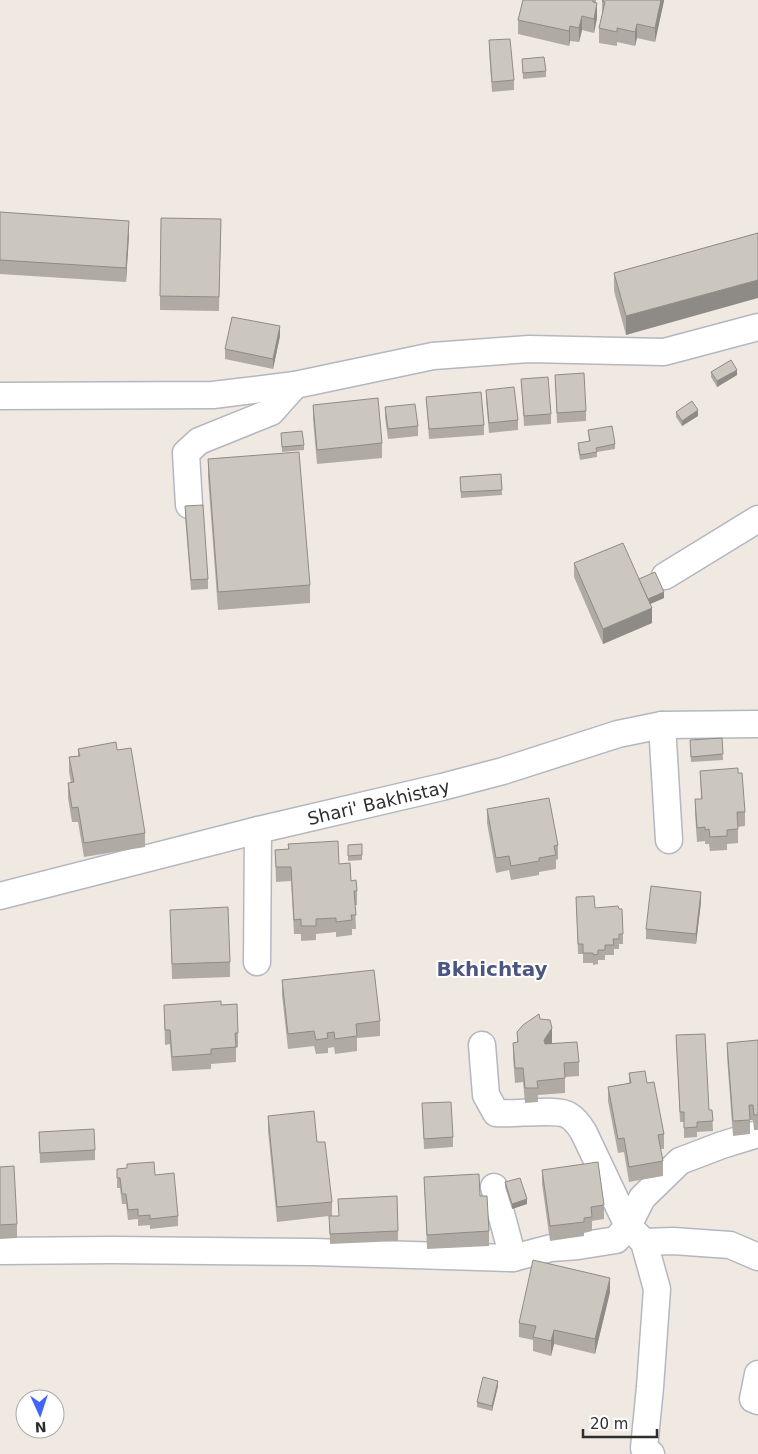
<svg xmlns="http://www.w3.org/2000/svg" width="758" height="1454" font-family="'DejaVu Sans',sans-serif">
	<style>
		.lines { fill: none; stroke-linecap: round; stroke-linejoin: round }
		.minor-casing { stroke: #b4b7c1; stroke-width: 29 }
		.minor { stroke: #fff; stroke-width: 26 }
		.wall { fill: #afaba4 }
		.shaded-wall { fill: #8e8b86 }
		.building { fill: #cbc7bf; stroke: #8e8b86 }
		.labels { text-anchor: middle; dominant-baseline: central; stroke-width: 4; stroke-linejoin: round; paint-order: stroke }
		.street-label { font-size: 18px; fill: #2e2e2e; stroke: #fff }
		.quarter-label { font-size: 20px; font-weight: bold; fill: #4d5680; stroke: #fff }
	</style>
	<rect width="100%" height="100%" fill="#efe9e1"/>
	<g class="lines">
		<defs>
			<g id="minor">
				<polyline points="0,396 213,395 295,385 433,356 529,349 664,352 758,327"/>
				<polyline points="189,505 186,453 199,441 271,412 295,385"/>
				<polyline points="665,576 758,519"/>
				<polyline points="662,725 669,840"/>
				<path id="s1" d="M0 896 258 830 442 787 503 771 618 734 662 725 758 724"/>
				<polyline points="257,962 258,830"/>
				<path d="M482 1045 486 1095 496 1113C513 1115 555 1108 568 1115 575 1119 580 1126 584 1133L628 1226 644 1242 657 1289 650 1387 644 1448 651 1454"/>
				<polyline points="494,1187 513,1258"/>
				<polyline points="644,1242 673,1241 730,1245 758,1257"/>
				<polyline points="0,1251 112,1250 313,1252 513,1258 551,1248 578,1246 616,1240 628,1226 642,1198 680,1161 722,1145 758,1134"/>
				<polyline points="758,1374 753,1399 758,1401"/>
			</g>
		</defs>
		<use href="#minor" class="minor-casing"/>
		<use href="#minor" class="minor"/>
	</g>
	<g class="wall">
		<polygon points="523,0 596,0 596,3 597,18 594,33 582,30 579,42 570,41 569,46 518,34 518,20"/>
		<polygon points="664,0 655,42 637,38 635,46 617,42 617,46 599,43 599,28 602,15 602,1"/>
		<polygon points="489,40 514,80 514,90 492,92 489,50"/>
		<polygon points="522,59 546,71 546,77 523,79"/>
		<polygon points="0,212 129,235 126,282 0,274"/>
		<polygon points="221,219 219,311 160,310 160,296"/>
		<polygon points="758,233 626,335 614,291 614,273"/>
		<polygon points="280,336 273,369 225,359 225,349"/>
		<polygon points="711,372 737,375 717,387 711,377"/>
		<polygon points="555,375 586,411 586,421 557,423"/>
		<polygon points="521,379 551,414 551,424 524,426"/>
		<polygon points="486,390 518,420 518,430 489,433 486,400"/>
		<polygon points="426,397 484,425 484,435 429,439"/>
		<polygon points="313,405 382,443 382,458 317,464 313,419"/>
		<polygon points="385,407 418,426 418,436 388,439 385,417"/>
		<polygon points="676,412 698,416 682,426 676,417"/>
		<polygon points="588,430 615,444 615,449 597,452 597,457 580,460 578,448 578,443 589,441"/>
		<polygon points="281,433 304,445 304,450 282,452"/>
		<polygon points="208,459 310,585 310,603 218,610 208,477"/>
		<polygon points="501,474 502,495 461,498 460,477"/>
		<polygon points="185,506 208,579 208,589 191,590 185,516"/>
		<polygon points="574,563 639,579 664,598 650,604 652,623 603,644 574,577"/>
		<polygon points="722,738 723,760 691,762 690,745"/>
		<polygon points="78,749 117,750 145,833 145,847 84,857 78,822 72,822 68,798 68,783 71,783 69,772 69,757 78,756"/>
		<polygon points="700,771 738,773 745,812 745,826 738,827 738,843 727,844 727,850 710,851 709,844 705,844 705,841 697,842 695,814 695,799 701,799"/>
		<polygon points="487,809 558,845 558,859 556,860 556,869 539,872 539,875 511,880 509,870 496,873 487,823"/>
		<polygon points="288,844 339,864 351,881 357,891 357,905 355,905 356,929 352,929 352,935 336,937 336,932 316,934 316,940 301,941 301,934 294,934 291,881 276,882 275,850 288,849"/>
		<polygon points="362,844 362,860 348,861 348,845"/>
		<polygon points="576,897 595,908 623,934 623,944 619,944 619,949 614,949 614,955 605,955 605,960 598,960 598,964 593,965 593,963 583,963 583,954 578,954"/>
		<polygon points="701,902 696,944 646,939 646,929"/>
		<polygon points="170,910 230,962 230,977 172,979"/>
		<polygon points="282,980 380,1021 380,1036 357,1038 357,1051 335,1054 334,1047 328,1048 328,1053 316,1054 314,1046 288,1049 282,995"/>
		<polygon points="164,1005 221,1005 238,1033 238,1047 236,1048 236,1062 211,1064 211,1069 172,1071 170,1044 165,1045"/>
		<polygon points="540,1019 552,1043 551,1044 579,1062 579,1076 565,1077 565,1093 538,1095 538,1102 525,1103 523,1082 515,1083 513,1057 513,1043 517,1042 517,1032"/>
		<polygon points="676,1035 709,1110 712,1110 713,1131 697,1132 697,1137 684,1138 684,1122 680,1122"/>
		<polygon points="758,1040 758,1130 754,1130 753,1120 750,1120 750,1134 733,1136 727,1057 727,1043"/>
		<polygon points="629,1073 647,1083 664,1134 664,1149 660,1149 663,1161 663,1176 629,1182 624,1152 618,1153 608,1101 608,1087 629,1083"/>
		<polygon points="422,1103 453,1137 453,1147 424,1149"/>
		<polygon points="268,1116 317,1142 332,1202 332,1216 398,1231 398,1241 330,1244 329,1216 277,1222 268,1130"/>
		<polygon points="39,1132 95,1150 95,1160 40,1163"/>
		<polygon points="0,1167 17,1224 17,1238 0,1239"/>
		<polygon points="117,1169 155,1175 178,1216 178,1226 150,1229 150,1225 138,1226 138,1219 128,1220 126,1204 122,1204 120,1188 117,1188"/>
		<polygon points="542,1170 604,1205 604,1219 592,1221 592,1231 584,1233 584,1236 550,1241 542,1184"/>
		<polygon points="424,1177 480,1196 489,1231 489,1246 427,1249"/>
		<polygon points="505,1182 527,1204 512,1209 505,1187"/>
		<polygon points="610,1292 595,1354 554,1344 551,1356 533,1351 533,1340 519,1337 519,1323"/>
		<polygon points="498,1386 492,1411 477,1407 477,1402"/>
	</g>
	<g class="shaded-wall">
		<polygon points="661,0 664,0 664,1 655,42 655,28"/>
		<polygon points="597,3 597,18 594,33 594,19"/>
		<polygon points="582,16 582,30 579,42 579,28"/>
		<polygon points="637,24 637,38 635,46 635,32"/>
		<polygon points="570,26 570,41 569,46 569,31"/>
		<polygon points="129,221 129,235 126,282 126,268"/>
		<polygon points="758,280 758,298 626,335 626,316"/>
		<polygon points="280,326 280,336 273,369 273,359"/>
		<polygon points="737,370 737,375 717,387 717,381"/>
		<polygon points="698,410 698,416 682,426 682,421"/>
		<polygon points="664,592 664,598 648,605 648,599"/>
		<polygon points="652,608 652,623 603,644 603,629"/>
		<polygon points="701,892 701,902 696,944 696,934"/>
		<polygon points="552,1028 552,1043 544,1055 544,1040"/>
		<polygon points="527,1199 527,1204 512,1209 512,1204"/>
		<polygon points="610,1278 610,1292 595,1354 595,1339"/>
		<polygon points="554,1330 554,1344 551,1356 551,1341"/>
		<polygon points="498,1381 498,1386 492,1411 492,1406"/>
	</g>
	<g class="building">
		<polygon points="523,0 593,0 593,2 597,3 594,19 582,16 579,28 570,26 569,31 518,20"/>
		<polygon points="603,0 661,0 655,28 637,24 635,32 617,28 617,32 599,28 605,2 602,1"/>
		<polygon points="510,39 514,80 492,82 489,40"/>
		<polygon points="544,57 546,71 523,73 522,59"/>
		<polygon points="0,212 129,221 126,268 0,260"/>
		<polygon points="161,218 221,219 219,297 160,296"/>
		<polygon points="758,233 758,280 626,316 614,273"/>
		<polygon points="232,317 280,326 273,359 225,349"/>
		<polygon points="731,360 737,370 717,381 711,372"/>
		<polygon points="584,373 586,411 557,413 555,375"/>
		<polygon points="548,377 551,414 524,416 521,379"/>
		<polygon points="514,387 518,420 489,423 486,390"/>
		<polygon points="481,392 484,425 429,429 426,397"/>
		<polygon points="378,398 382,443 317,450 313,405"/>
		<polygon points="692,401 698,410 682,421 676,412"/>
		<polygon points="415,404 418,426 388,429 385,407"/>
		<polygon points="612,426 615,444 596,448 597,452 580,455 578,443 590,441 588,430"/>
		<polygon points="302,431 304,445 282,447 281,433"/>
		<polygon points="299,452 310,585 218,592 208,459"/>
		<polygon points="501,474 502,490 461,492 460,477"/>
		<polygon points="203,505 208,579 191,580 185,506"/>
		<polygon points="623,543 652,608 603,629 574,563"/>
		<polygon points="655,572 664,592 648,599 639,579"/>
		<polygon points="722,738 723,754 691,757 690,740"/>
		<polygon points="116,742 117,750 131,748 145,833 84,843 78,807 72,808 68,783 74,782 69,757 80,756 78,749"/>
		<polygon points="738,768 738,773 742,773 745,812 737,812 738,829 727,830 727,836 710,837 709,829 705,830 705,827 697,828 695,799 702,799 700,771"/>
		<polygon points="549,798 558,845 554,846 556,855 539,858 539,861 511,866 509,856 496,858 487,809"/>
		<polygon points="338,841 339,864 350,863 351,881 356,880 357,891 354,891 356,915 351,915 352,920 336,922 336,918 316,919 316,926 301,926 301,919 294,920 291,867 276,867 275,850 289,849 288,844"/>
		<polygon points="362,844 362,855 348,856 348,845"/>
		<polygon points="651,886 701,892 696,934 646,929"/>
		<polygon points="594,896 595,908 618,906 619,909 622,909 623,934 619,934 619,939 613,939 614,945 605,945 605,950 598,950 598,954 593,955 593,953 583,953 583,944 578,944 576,897"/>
		<polygon points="228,907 230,962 172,964 170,910"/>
		<polygon points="374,970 380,1021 356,1024 357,1036 335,1039 334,1032 327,1033 328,1038 316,1040 314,1031 288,1034 282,980"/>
		<polygon points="221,1001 221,1005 237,1004 238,1033 235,1033 236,1047 211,1049 211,1054 172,1057 170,1030 165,1030 164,1005"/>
		<polygon points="539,1014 540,1019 550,1020 552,1028 544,1040 545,1044 577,1042 579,1062 564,1063 565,1078 537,1081 538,1088 525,1088 523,1068 515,1068 513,1043 518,1042 517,1032 523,1025"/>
		<polygon points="705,1034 709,1110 712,1110 713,1121 697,1122 697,1127 684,1128 684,1112 680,1112 676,1035"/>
		<polygon points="758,1040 758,1115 754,1115 753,1105 749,1105 750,1120 733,1121 727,1043"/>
		<polygon points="645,1071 647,1083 654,1082 664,1134 658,1135 663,1161 629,1167 624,1138 618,1139 608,1087 631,1083 629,1073"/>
		<polygon points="451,1102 453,1137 424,1139 422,1103"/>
		<polygon points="314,1111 317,1142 325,1142 332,1202 277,1207 268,1116"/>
		<polygon points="94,1129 95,1150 40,1153 39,1132"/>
		<polygon points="154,1162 155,1175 174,1173 178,1216 150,1219 150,1215 138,1216 138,1209 128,1210 126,1194 122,1194 120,1178 117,1178 117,1169 127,1168 127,1164"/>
		<polygon points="598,1162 604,1205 591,1207 592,1217 584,1218 584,1222 550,1226 542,1170"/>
		<polygon points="14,1166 17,1224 0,1225 0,1167"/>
		<polygon points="479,1174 480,1196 487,1196 489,1231 427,1235 424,1177"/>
		<polygon points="520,1178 527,1199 512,1204 505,1182"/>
		<polygon points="397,1196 398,1231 330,1234 329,1216 339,1216 338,1199"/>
		<polygon points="533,1260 610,1278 595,1339 554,1330 551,1341 533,1337 536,1326 519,1323"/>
		<polygon points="483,1377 498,1381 492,1406 477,1402"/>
	</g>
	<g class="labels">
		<g class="street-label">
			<text stroke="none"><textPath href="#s1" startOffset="390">Shari' Bakhistay</textPath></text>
		</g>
		<g class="quarter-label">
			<text x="492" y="969">Bkhichtay</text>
		</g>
	</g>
	<g transform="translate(40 1414) rotate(177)"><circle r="24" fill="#ffffff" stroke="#ababab"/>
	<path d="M0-4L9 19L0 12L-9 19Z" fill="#4264fb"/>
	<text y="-8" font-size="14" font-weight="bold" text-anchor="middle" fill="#2e2e2e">N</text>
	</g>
	<path d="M583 1429v8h74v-8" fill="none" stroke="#2e2e2e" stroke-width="2.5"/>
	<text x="590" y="1429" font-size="15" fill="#2e2e2e" stroke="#ffffff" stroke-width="4" paint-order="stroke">20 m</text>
</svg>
